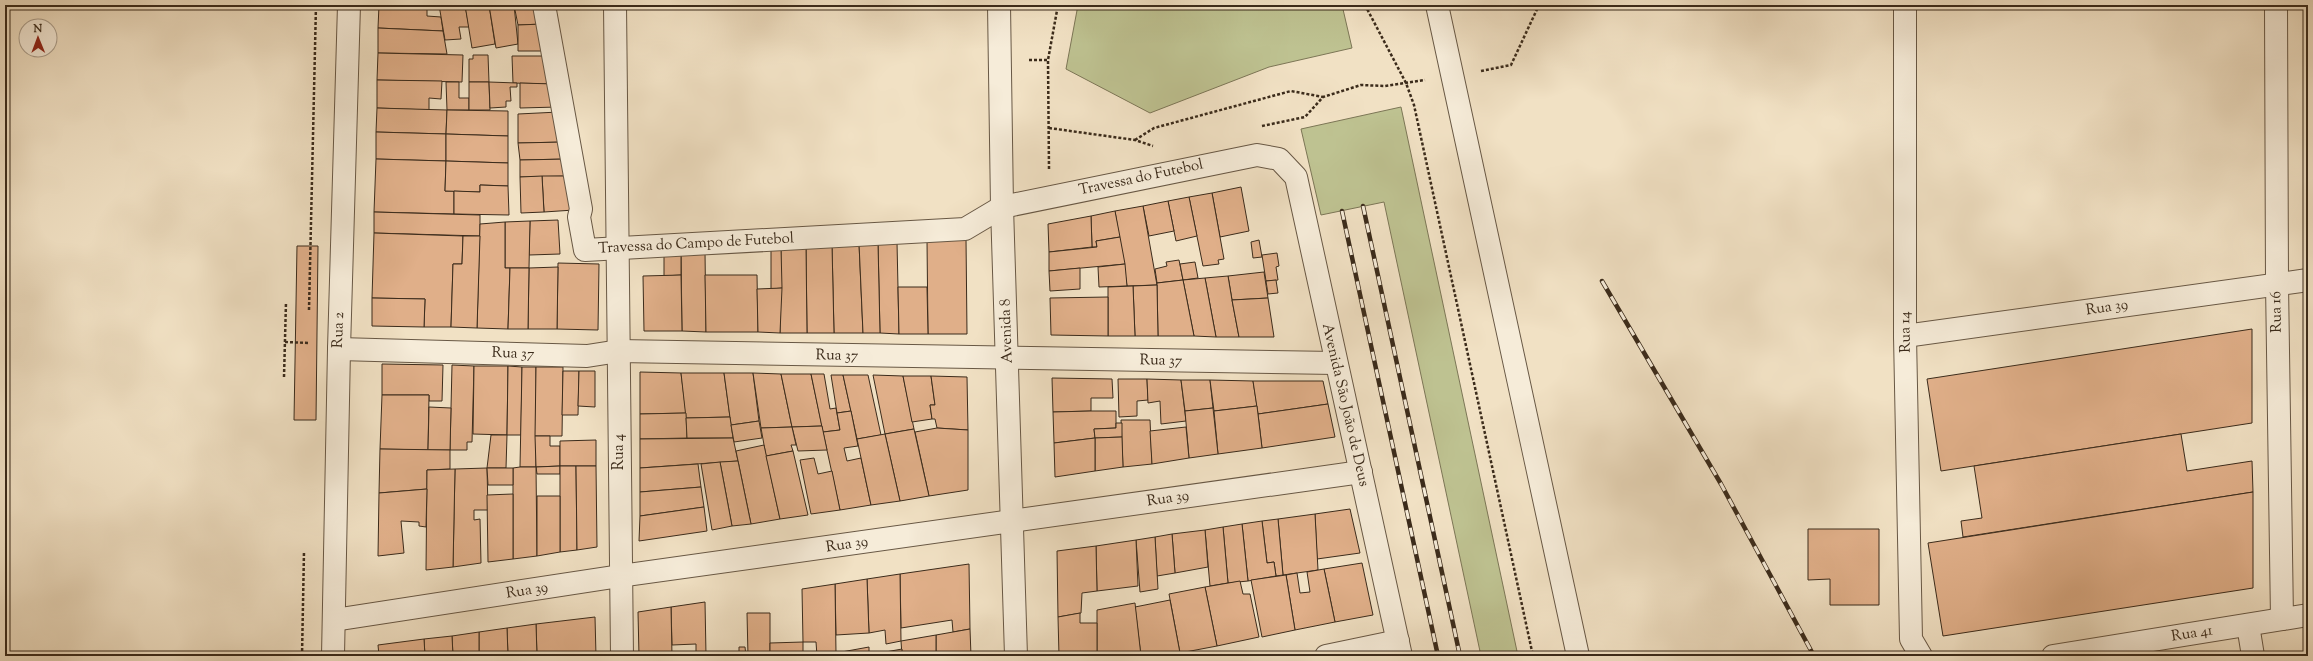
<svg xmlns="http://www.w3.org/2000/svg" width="2313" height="661" font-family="'Sorts Mill Goudy',serif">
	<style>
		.green { fill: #bec291; stroke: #7c7656 }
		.building { fill: #e0af89; stroke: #3b2b1b }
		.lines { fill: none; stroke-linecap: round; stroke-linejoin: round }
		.minor-casing { stroke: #685845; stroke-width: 24 }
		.path { stroke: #3b2b1b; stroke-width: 2.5; stroke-dasharray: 3 2; stroke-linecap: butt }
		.minor { stroke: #f6ecd9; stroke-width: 22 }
		.rail-casing { stroke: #3b2b1b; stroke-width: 4.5 }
		.rail { stroke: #f6ecd9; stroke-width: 3; stroke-dasharray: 9; stroke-linecap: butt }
		.labels { text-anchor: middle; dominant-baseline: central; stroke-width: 3; stroke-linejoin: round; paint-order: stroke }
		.street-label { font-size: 15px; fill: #3b2b1b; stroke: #f6ecd9 }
	</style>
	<rect width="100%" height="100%" fill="#f1e1c4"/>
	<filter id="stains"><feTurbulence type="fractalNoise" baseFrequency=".005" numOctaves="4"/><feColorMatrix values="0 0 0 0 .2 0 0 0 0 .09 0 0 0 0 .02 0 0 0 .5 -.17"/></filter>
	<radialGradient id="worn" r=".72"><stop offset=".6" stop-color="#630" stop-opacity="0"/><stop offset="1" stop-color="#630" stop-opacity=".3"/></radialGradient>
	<g class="green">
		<polygon points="1078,5 1342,5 1352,48 1269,67 1150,113 1066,69"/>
		<polygon points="1401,107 1518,656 1481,656 1384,202 1321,215 1301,129"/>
	</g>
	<g class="building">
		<polygon points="379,5 427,7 427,16 441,17 443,31 378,28"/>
		<polygon points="400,5 439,5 440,8 427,7"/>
		<polygon points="439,5 465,5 469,27 459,27 461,39 445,40"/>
		<polygon points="465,5 489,5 495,44 472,48"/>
		<polygon points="489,5 514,5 518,44 496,48"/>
		<polygon points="514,5 540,5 543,24 518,25"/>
		<polygon points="543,24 548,51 518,51 518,25"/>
		<polygon points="378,28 443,31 447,54 378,53"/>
		<polygon points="378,53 463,55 462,82 377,80"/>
		<polygon points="473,55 488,55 489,82 469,82 469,59 473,59"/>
		<polygon points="512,56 549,56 554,84 513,83"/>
		<polygon points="377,80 442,81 441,99 429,98 429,110 377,108"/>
		<polygon points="446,82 459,82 459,98 469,98 469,110 447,110"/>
		<polygon points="469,82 489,82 490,110 469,110"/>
		<polygon points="489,82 517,83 517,87 510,87 511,101 506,101 506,107 490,108"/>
		<polygon points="520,83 554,84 558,107 520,108"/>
		<polygon points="377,108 447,110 446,134 376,132"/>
		<polygon points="447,110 508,111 508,136 446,134"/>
		<polygon points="559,112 564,142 518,143 518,114"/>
		<polygon points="376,132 446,134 446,161 376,159"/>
		<polygon points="446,134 508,136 508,163 446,161"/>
		<polygon points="564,142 567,159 520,160 518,143"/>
		<polygon points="376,159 446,161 445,191 454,191 454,214 374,212"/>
		<polygon points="567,159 571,176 520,177 520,160"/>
		<polygon points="446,161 508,163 508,186 480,185 480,192 445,191"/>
		<polygon points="542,176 571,176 574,210 544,212"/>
		<polygon points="542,176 544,212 521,213 520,177"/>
		<polygon points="480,185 508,186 509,215 454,214 454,191 480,192"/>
		<polygon points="1241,187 1249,231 1220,237 1212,193"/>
		<polygon points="1212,193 1224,259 1218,260 1219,264 1203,266 1189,197"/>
		<polygon points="1189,197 1197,236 1176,241 1168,201"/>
		<polygon points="1168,201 1174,231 1149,236 1143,206"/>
		<polygon points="1143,206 1157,285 1127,286 1115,211"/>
		<polygon points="1115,211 1120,237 1096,241 1097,247 1092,247 1091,216"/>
		<polygon points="374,212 480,215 480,236 374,233"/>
		<polygon points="1091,216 1092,247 1049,252 1048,224"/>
		<polygon points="558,220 560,254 529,255 530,221"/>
		<polygon points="530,221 529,268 505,268 505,222"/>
		<polygon points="505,222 505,268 510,268 508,329 477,328 480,224"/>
		<polygon points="374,233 463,236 462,264 453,264 451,327 424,327 425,299 372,298"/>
		<polygon points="463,236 480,236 477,328 451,327 453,264 462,264"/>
		<polygon points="1120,237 1125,264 1049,271 1049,252 1097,247 1096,241"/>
		<polygon points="966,238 967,334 928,334 927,240"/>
		<polygon points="1259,240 1262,257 1253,258 1251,242"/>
		<polygon points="897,242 899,334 880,333 878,243"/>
		<polygon points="859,243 863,333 834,333 832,245"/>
		<polygon points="859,243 878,243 880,333 863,333"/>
		<polygon points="832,245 834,333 807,333 806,246"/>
		<polygon points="297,246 318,246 316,420 294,420"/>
		<polygon points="806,246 807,333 780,333 781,248"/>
		<polygon points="771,248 781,248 782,288 771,289"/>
		<polygon points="705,251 706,332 682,331 681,253"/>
		<polygon points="664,253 681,253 681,275 664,276"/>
		<polygon points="1277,253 1279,266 1276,267 1278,280 1266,281 1262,255"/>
		<polygon points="1179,260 1183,280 1157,283 1155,269 1167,266 1166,262"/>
		<polygon points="1195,262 1198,278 1183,280 1180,264"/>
		<polygon points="558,263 599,264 598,330 557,329"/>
		<polygon points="1125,264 1127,286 1099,287 1098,267"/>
		<polygon points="558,267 557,329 528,329 529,268"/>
		<polygon points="510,268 529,268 528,329 508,329"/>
		<polygon points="1080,268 1080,289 1050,291 1049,271"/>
		<polygon points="1264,272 1268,298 1232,300 1228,276"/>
		<polygon points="681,275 682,331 644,331 643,276"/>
		<polygon points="705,275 757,275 758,332 706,332"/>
		<polygon points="1228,276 1232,300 1239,337 1216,337 1205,278"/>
		<polygon points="1205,278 1216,337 1194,336 1183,280"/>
		<polygon points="1183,280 1194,336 1158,336 1157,283"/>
		<polygon points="1276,280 1278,293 1268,294 1266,281"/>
		<polygon points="1157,285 1158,336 1135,336 1133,286"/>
		<polygon points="1133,286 1135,336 1108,336 1108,287"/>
		<polygon points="898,287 927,287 928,334 899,334"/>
		<polygon points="782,288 780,333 758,332 757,289"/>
		<polygon points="1108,297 1108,336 1051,335 1050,298"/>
		<polygon points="372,298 425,299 424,327 372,326"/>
		<polygon points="1268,298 1274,337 1239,337 1232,300"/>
		<polygon points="2252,329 2252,423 1941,471 1927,379"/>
		<polygon points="382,364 443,365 442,401 429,401 429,395 382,395"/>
		<polygon points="452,365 474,366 472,442 467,442 467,450 450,450"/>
		<polygon points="474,366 508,366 507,435 473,434"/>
		<polygon points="508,366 522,367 521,435 507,435"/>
		<polygon points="522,367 536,367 536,467 520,467"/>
		<polygon points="536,367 563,367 562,436 535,436"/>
		<polygon points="563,371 579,371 578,415 562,415"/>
		<polygon points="579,371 595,371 595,407 578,406"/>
		<polygon points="640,372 681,373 686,413 640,414"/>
		<polygon points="681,373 724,373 730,417 686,418"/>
		<polygon points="724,373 753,373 759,421 731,425"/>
		<polygon points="753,373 781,374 792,427 761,428"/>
		<polygon points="781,374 811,374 822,426 792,427"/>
		<polygon points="811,374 824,374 830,409 836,408 840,430 823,432"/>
		<polygon points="831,375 843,375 851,411 837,413"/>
		<polygon points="843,375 868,375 881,435 857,439"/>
		<polygon points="873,375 903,376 914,429 885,434"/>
		<polygon points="903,376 931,376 935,405 930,405 932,419 912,422"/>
		<polygon points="931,376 967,377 968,430 937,428 935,419 932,419 930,405 935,405"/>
		<polygon points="1052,378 1112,379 1113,398 1091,398 1091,411 1053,412"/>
		<polygon points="1118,379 1147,379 1148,400 1137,401 1137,416 1119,417"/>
		<polygon points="1147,379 1181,380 1186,421 1161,424 1160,401 1148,403"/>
		<polygon points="1181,380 1210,380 1213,408 1185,411"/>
		<polygon points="1210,380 1253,381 1257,406 1214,411"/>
		<polygon points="1253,381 1323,381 1328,404 1258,414"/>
		<polygon points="382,395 429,395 428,450 380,449"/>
		<polygon points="1328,404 1335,437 1262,448 1258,414"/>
		<polygon points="1257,406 1262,448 1218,454 1214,411"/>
		<polygon points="429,407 451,408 450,450 428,450"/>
		<polygon points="1213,408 1218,454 1189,458 1185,411"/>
		<polygon points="851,411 858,446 844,448 847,461 861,458 871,505 840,510 823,432 840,430 837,413"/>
		<polygon points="1091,411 1116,411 1116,428 1094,429 1095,438 1054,443 1053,412"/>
		<polygon points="686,413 687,438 640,439 640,414"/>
		<polygon points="730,417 733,438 687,438 686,418"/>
		<polygon points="1121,420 1150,420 1152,464 1123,467"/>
		<polygon points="759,421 762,438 734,442 731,425"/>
		<polygon points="1116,423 1122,423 1122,437 1095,438 1094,429 1116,428"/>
		<polygon points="822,426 827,450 798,451 792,427"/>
		<polygon points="792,427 796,445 791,445 793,451 766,456 761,428"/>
		<polygon points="1186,427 1189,458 1152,464 1150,431"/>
		<polygon points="937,428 968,430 968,490 929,496 915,432"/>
		<polygon points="914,429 929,496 900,501 885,434"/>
		<polygon points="885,434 900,501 871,505 857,439"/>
		<polygon points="2181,434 2187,471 2252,461 2253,492 1963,537 1961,521 1982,518 1974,466"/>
		<polygon points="491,435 507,435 506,468 487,468"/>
		<polygon points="535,436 550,436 550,446 560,446 560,466 536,467"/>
		<polygon points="1122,437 1123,467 1095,471 1095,438"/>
		<polygon points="733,438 738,461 640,468 640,439"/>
		<polygon points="1095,438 1095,471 1055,477 1054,443"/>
		<polygon points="596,440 596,466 560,466 560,441"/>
		<polygon points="764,445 780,519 751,524 736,451"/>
		<polygon points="380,449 450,450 450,469 427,470 427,489 379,493"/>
		<polygon points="793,451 808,515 780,519 766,456"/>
		<polygon points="814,458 818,474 832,471 840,510 811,514 800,460"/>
		<polygon points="738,461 751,524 732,526 720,462"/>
		<polygon points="720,462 732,526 712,530 701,464"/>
		<polygon points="698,464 701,487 640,492 640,468"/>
		<polygon points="560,466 560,474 537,474 536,467"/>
		<polygon points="560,466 576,466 577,550 560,552"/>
		<polygon points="576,466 596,466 597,547 577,550"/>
		<polygon points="520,467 536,467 537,556 513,559 513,468"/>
		<polygon points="487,468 488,510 474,510 474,520 480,519 481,563 453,567 455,469"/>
		<polygon points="487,468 513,468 513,485 488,485"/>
		<polygon points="455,469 453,567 426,570 427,470"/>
		<polygon points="701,487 704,507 640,516 640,492"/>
		<polygon points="427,489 426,527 419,526 419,522 401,521 404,553 378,556 379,493"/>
		<polygon points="2253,492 2253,588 1943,636 1928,543"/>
		<polygon points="513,494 513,559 488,562 487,495"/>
		<polygon points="537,496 560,496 560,552 537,556"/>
		<polygon points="704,507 707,531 639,541 640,516"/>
		<polygon points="1350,509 1360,553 1317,559 1315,514"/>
		<polygon points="1315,514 1318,570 1283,575 1278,519"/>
		<polygon points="1278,519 1283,575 1276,576 1274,562 1267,563 1262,521"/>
		<polygon points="1262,521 1267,563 1274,562 1276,576 1248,581 1242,524"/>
		<polygon points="1242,524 1248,581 1228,583 1223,527"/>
		<polygon points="1223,527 1228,583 1210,586 1205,530"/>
		<polygon points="1808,529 1879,529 1879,605 1830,605 1830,579 1808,580"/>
		<polygon points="1205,530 1208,567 1175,573 1172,534"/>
		<polygon points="1172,534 1175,573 1157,576 1155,537"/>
		<polygon points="1155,537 1158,589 1140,592 1136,540"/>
		<polygon points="1136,540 1138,586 1097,591 1096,546"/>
		<polygon points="1096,546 1097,591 1082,593 1081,613 1058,617 1057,551"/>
		<polygon points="1362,563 1373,615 1335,622 1324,569"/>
		<polygon points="969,564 970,629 953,632 952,620 901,628 900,574"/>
		<polygon points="1324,569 1335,622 1295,630 1286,575 1297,573 1300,593 1310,592 1307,572"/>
		<polygon points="900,574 901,641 886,644 885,630 869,633 867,579"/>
		<polygon points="1286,575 1295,630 1262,637 1251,580"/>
		<polygon points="867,579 869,633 836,635 835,584"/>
		<polygon points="1240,581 1243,594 1250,594 1259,637 1217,646 1205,587"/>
		<polygon points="835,584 836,653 817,656 816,642 803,642 802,589"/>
		<polygon points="1205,587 1217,646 1180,653 1169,594"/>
		<polygon points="1170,600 1180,653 1164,656 1141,656 1135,607"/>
		<polygon points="705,602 706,655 696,655 696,644 672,645 671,607"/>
		<polygon points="1135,603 1141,656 1097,656 1097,610"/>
		<polygon points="671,607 672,656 639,656 638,612"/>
		<polygon points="747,613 770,613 770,656 748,656"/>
		<polygon points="1080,613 1080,623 1097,623 1097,656 1059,656 1058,617"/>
		<polygon points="595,617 596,656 537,656 536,624"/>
		<polygon points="536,624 537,656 508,656 507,628"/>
		<polygon points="507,628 508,656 479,656 479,632"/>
		<polygon points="970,629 971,656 936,656 936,635"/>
		<polygon points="479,632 479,656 453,656 452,636"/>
		<polygon points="936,635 936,656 902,656 901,641"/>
		<polygon points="452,636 453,656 425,656 424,639"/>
		<polygon points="424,639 425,656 379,656 378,645"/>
		<polygon points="803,642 803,656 770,656 770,643"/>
		<polygon points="739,647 745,647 746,656 739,656"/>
		<polygon points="869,647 869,656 819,656 836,653"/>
		<polygon points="902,649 902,656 869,656 869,655"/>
	</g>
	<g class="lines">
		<defs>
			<g id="minor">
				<polyline points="544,5 581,209 579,217 585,250 965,229 1002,207 1257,155 1279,159 1296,177 1401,656"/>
				<polyline points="615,5 622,656"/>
				<polyline points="999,5 1002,207 1016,656"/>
				<polyline points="1437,5 1578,656"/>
				<polyline points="1905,5 1905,336 1911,639 1921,656"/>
				<polyline points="2276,5 2277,284 2282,619"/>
				<polyline points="1905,336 2308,280"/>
				<polyline points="339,349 587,356 619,351 1336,363"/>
				<polyline points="334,620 620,576 1361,472"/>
				<polyline points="2248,625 2253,656"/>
				<polyline points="333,656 339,349 349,5"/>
				<polyline points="1326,656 1398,641"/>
				<polyline points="2053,656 2308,615"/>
			</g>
		</defs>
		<use href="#minor" class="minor-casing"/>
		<g class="path">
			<polyline points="1365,5 1406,83 1414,105 1533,656"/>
			<polyline points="1029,60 1048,60"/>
			<polyline points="1481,71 1511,65 1539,5"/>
			<polyline points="1262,126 1305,117 1323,97 1361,85 1385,86 1425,80"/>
			<polyline points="1049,128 1135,140 1153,146"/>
			<polyline points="1135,140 1154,128 1291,91 1323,97"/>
			<polyline points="1049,169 1048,60 1058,5"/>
			<polyline points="309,310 316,5"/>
			<polyline points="285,342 309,343"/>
			<polyline points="284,377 286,302"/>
			<polyline points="302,656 304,551"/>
		</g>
		<use href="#minor" class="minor"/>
		<defs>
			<g id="rail">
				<polyline points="1363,206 1460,656"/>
				<polyline points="1342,211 1438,656"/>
				<polyline points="1602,281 1721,484 1814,656"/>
			</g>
		</defs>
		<use href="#rail" class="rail-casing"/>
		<use href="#rail" class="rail"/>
	</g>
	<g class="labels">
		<g class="street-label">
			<text transform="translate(1141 178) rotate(-12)">Travessa do Futebol</text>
			<text transform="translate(696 244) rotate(-3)">Travessa do Campo de Futebol</text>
			<text transform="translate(2107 308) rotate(-8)">Rua 39</text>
			<text transform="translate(2277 312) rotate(-91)">Rua 16</text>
			<text transform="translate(339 330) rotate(-88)">Rua 2</text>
			<text transform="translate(1007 331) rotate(-92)">Avenida 8</text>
			<text transform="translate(1906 332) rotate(-91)">Rua 14</text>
			<text transform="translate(513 354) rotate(2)">Rua 37</text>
			<text transform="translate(837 356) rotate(1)">Rua 37</text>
			<text transform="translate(1161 361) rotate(1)">Rua 37</text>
			<text transform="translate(1345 405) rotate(77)">Avenida São João de Deus</text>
			<text transform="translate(619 452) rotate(-90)">Rua 4</text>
			<text transform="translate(1168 499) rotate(-8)">Rua 39</text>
			<text transform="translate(847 545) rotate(-8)">Rua 39</text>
			<text transform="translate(527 591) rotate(-9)">Rua 39</text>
			<text transform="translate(2192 634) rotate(-9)">Rua 41</text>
		</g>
	</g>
	<rect width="2313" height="661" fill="none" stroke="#f1e1c4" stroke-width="20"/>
	<rect x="6" y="6" width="2301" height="649" fill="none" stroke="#3b2b1b" stroke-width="2"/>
	<rect x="10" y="10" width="2293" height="641" fill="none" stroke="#3b2b1b"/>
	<g transform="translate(38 38) rotate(359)"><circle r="19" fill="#f6ecd9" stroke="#ab9f8d"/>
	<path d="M0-3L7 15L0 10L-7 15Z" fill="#8f2418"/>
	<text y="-6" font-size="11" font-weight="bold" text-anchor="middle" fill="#3b2b1b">N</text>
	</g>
	<rect width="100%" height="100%" filter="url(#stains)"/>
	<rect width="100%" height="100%" fill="url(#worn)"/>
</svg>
